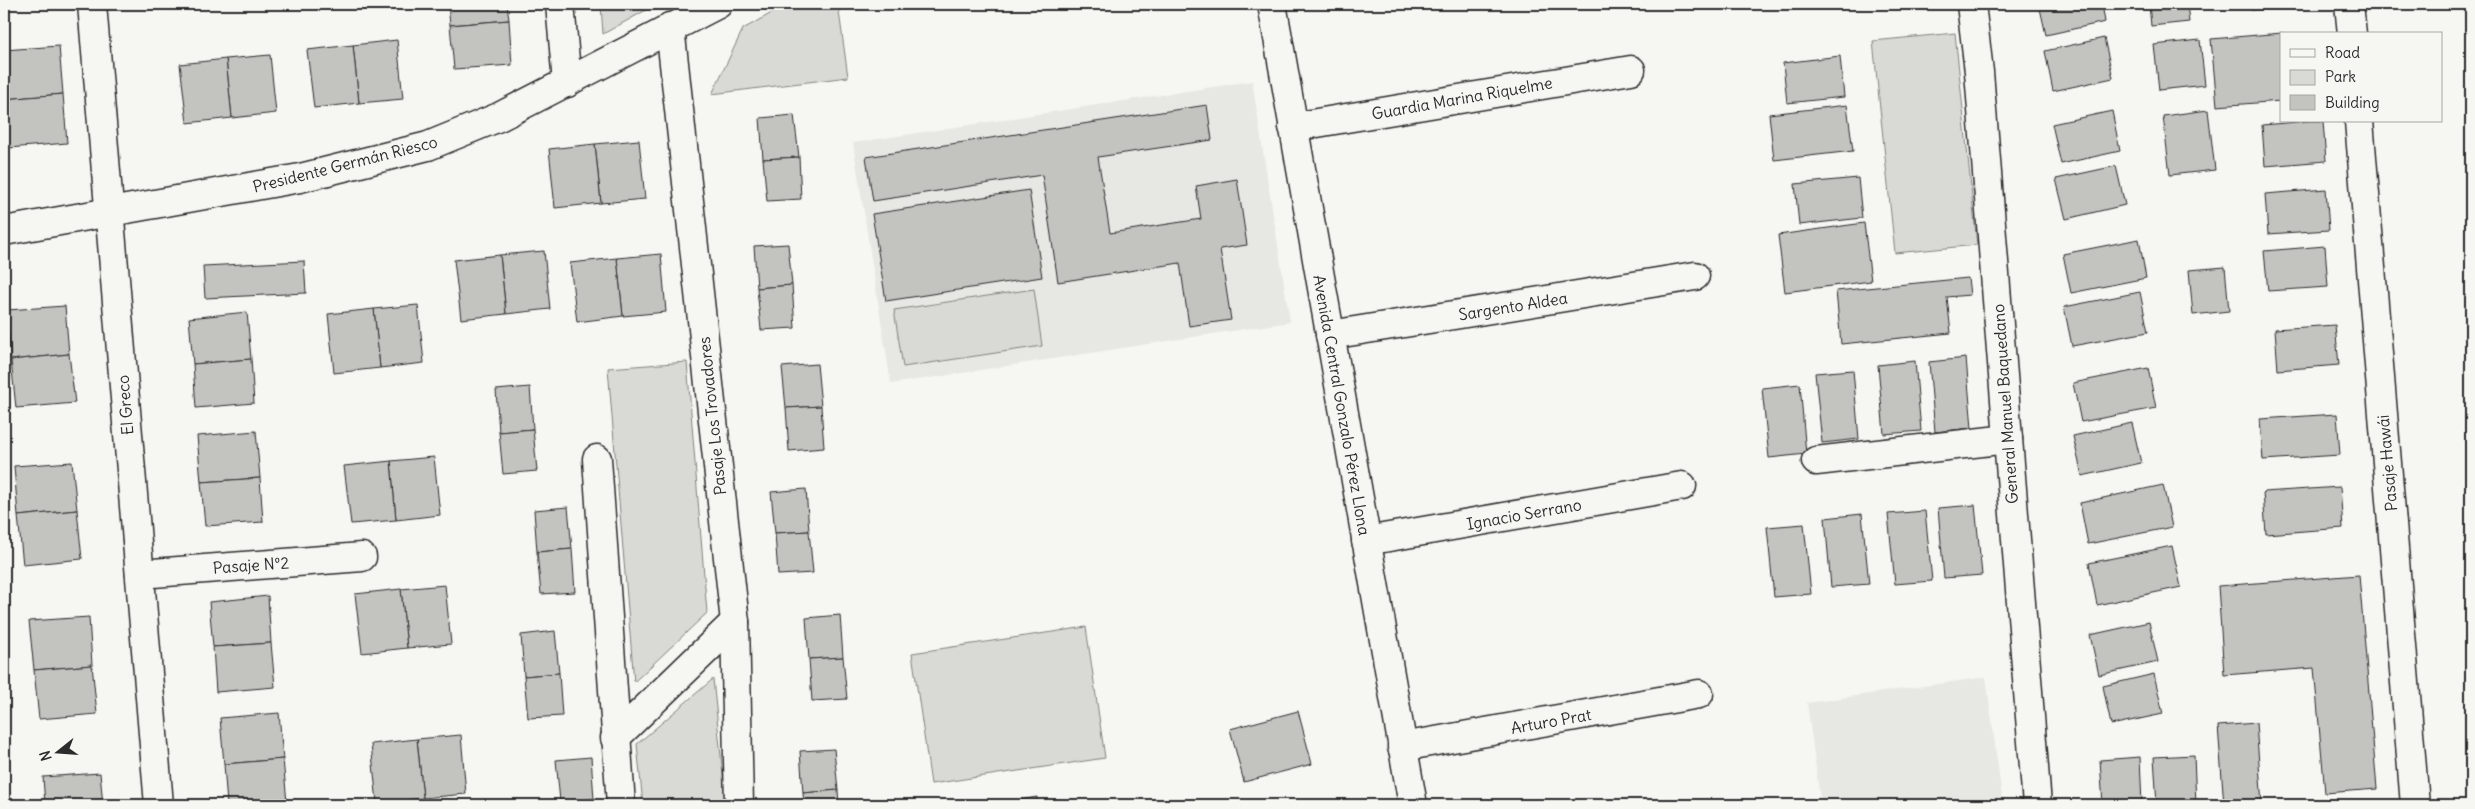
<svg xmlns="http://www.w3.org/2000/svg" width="2475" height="809" font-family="Delius,sans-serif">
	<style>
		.built { fill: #e7e7e3 }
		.green { fill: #d9d9d5; stroke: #828280 }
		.building { fill: #c3c3c0; stroke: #2b2b2b }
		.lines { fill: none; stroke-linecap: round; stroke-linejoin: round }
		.minor-casing { stroke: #2b2b2b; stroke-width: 31 }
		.tertiary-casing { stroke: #2b2b2b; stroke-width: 31 }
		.minor { stroke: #f6f6f2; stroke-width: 28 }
		.tertiary { stroke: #f6f6f2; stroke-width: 28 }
		.labels { text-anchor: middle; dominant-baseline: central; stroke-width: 4; stroke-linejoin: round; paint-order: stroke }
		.street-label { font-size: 16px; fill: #2b2b2b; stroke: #f6f6f2 }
	</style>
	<rect width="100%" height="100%" fill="#f6f6f2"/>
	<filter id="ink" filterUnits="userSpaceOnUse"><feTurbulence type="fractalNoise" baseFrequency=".02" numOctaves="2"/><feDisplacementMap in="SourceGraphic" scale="10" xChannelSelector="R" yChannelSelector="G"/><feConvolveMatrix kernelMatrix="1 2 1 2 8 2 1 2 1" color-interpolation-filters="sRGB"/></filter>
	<g filter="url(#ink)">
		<g class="built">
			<polygon points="1252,81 1290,322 891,384 853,143"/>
			<polygon points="1986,677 2003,805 1821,805 1807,703"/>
		</g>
		<g class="green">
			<polygon points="601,4 657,4 603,34"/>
			<polygon points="788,4 838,4 848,77 712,94 743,29"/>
			<polygon points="1955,33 1977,245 1895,253 1873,41"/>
			<polygon points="1034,289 1042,346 903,367 894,310"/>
			<polygon points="687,362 707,613 634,682 608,368"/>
			<polygon points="1086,627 1105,758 931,784 912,653"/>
			<polygon points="713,679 726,805 643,805 637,744"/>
		</g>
		<g class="building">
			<polygon points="179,4 236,4 180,8"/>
			<polygon points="448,4 507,4 509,20 450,25"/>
			<polygon points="2039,4 2102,4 2105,22 2046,35"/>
			<polygon points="2149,4 2187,4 2189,22 2151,26"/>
			<polygon points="2250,4 2311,4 2311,5 2251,10"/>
			<polygon points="509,20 512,65 454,69 450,25"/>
			<polygon points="2282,33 2281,101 2217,106 2211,39"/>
			<polygon points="2104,38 2113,78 2053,91 2045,51"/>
			<polygon points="397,40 403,99 359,103 353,45"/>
			<polygon points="2200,40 2205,85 2159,90 2154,45"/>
			<polygon points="353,45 359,103 314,108 307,50"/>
			<polygon points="59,46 63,94 4,99 4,50"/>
			<polygon points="270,55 276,113 232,118 226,59"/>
			<polygon points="1840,56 1844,97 1787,103 1783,63"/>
			<polygon points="226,59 232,118 187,123 180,64"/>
			<polygon points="63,94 67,143 9,148 4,99"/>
			<polygon points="1207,105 1212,140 1098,157 1110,233 1201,219 1196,186 1237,179 1247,245 1220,249 1231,320 1189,326 1180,263 1058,282 1042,175 873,201 866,157"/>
			<polygon points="1847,105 1853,151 1774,160 1769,114"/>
			<polygon points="2208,110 2215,170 2170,175 2163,116"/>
			<polygon points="2112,111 2120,151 2061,164 2052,124"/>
			<polygon points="794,115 799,157 763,159 760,118"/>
			<polygon points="2309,121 2323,121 2326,161 2265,166 2262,125"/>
			<polygon points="639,140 645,199 601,203 595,144"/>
			<polygon points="595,144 601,203 555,208 549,149"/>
			<polygon points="799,157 801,199 767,201 763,159"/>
			<polygon points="2116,166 2125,205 2066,219 2056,179"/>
			<polygon points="1858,178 1862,218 1799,225 1795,184"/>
			<polygon points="2326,189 2329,230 2268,234 2265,194"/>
			<polygon points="1029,190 1042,277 886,301 872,214"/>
			<polygon points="1864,223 1871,281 1785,292 1778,235"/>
			<polygon points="2139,239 2146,278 2071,293 2063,254"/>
			<polygon points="788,244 792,285 757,288 754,246"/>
			<polygon points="2325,246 2328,287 2268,291 2264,251"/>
			<polygon points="544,251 550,309 506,314 500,255"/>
			<polygon points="661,254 666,312 623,316 617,258"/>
			<polygon points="500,255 506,314 461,319 454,260"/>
			<polygon points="617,258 623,316 577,322 570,263"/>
			<polygon points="304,261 306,293 205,298 203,266"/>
			<polygon points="2225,267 2229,311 2193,315 2189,270"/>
			<polygon points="1968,278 1970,295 1947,297 1951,333 1841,344 1836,291"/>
			<polygon points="792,285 795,328 761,330 757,288"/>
			<polygon points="2140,292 2148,332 2072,346 2064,307"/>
			<polygon points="418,305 424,363 380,368 374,309"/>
			<polygon points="65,306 69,354 11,360 7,310"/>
			<polygon points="374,309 380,368 334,373 328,314"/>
			<polygon points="247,312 251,359 193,364 189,318"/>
			<polygon points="2335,325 2339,365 2278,370 2275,329"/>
			<polygon points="69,354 75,403 16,408 11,360"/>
			<polygon points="1966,358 1972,428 1935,432 1929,362"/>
			<polygon points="251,359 254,403 196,408 193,364"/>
			<polygon points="1915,361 1921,431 1884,434 1878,365"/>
			<polygon points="817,364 821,406 786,408 782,367"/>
			<polygon points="2148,368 2156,408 2081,422 2073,383"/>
			<polygon points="1853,370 1859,439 1822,443 1815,373"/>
			<polygon points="1800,384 1806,454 1769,458 1762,388"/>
			<polygon points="530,387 533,429 499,432 496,390"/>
			<polygon points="821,406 824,448 789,451 786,408"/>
			<polygon points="2337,414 2340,455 2263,460 2260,419"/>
			<polygon points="2132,423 2141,463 2082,476 2073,436"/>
			<polygon points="533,429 537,471 503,474 499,432"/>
			<polygon points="256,431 260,478 201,482 197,436"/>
			<polygon points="434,457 440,515 396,520 391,461"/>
			<polygon points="391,461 396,520 351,524 344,466"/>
			<polygon points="72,462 77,510 18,516 14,466"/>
			<polygon points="260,478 263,522 205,526 201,482"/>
			<polygon points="2163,485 2172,527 2088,544 2080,503"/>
			<polygon points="2340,487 2343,528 2266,534 2263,492"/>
			<polygon points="806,489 809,531 775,533 771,492"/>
			<polygon points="1975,505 1982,575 1944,578 1938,508"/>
			<polygon points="568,507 572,549 537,552 534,510"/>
			<polygon points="77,510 82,559 23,565 18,516"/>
			<polygon points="1925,511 1932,581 1895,584 1888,514"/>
			<polygon points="1862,514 1869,584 1831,587 1825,518"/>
			<polygon points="1804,524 1811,594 1774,597 1767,527"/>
			<polygon points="809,531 813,573 778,575 775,533"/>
			<polygon points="2172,546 2181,587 2097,605 2089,563"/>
			<polygon points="572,549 575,592 541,594 537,552"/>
			<polygon points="2359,575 2377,789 2325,793 2314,668 2224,675 2218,586"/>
			<polygon points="445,585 451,644 407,648 401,589"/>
			<polygon points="401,589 407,648 362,653 355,594"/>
			<polygon points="268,596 271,643 213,647 209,602"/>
			<polygon points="840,615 843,657 809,659 806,618"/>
			<polygon points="89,617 92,665 34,670 29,621"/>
			<polygon points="2149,622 2158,662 2099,675 2090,635"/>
			<polygon points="555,631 559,673 524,676 521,635"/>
			<polygon points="271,643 275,687 216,692 213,647"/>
			<polygon points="843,657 847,699 812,701 809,659"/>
			<polygon points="92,665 97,714 39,719 34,670"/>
			<polygon points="559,673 562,716 528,718 524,676"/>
			<polygon points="2154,674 2163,714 2111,725 2103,686"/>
			<polygon points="1298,711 1312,764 1244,782 1230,729"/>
			<polygon points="279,713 283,759 224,764 220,718"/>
			<polygon points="2256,723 2262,805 2224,805 2218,726"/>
			<polygon points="461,735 466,794 423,798 417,739"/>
			<polygon points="417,739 423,798 377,803 371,744"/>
			<polygon points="834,749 838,790 803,793 800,751"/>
			<polygon points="2194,755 2196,805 2157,805 2154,757"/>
			<polygon points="591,757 594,799 560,801 556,760"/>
			<polygon points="2140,757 2142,805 2103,805 2100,760"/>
			<polygon points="283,759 287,803 227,805 224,764"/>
			<polygon points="100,773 103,805 45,805 43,777"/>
			<polygon points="838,790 839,805 804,805 803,793"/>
			<polygon points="1037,797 1038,805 992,805"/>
			<polygon points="594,799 595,805 560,805 560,801"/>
		</g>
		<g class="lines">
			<defs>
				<g id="minor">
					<polyline points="92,4 159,805"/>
					<polyline points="560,4 567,83"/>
					<polyline points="1971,4 1979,72 2037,805"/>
					<polyline points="2349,4 2352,34"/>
					<polyline points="670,27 735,622 739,805"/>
					<polyline points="2359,121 2415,805"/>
					<polyline points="1293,127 1631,70"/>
					<polyline points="4,231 300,178 428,146 499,117 718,4"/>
					<polyline points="1330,335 1695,276"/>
					<polyline points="597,459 621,805"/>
					<polyline points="1816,461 2008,439"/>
					<polyline points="1366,541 1682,486"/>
					<polyline points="140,574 362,557"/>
					<polyline points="615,738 735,622"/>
					<polyline points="1402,747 1699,694"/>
				</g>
				<polyline id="tertiary" points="1272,4 1413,805"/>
			</defs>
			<use href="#minor" class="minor-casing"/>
			<use href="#tertiary" class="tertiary-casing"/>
			<use href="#minor" class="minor"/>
			<use href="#tertiary" class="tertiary"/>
		</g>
	</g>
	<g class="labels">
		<g class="street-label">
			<text transform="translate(1462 98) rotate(-10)">Guardia Marina Riquelme</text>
			<text transform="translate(345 164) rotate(-14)">Presidente Germán Riesco</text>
			<text transform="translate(1513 306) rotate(-9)">Sargento Aldea</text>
			<text transform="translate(2005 404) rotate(-94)">General Manuel Baquedano</text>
			<text transform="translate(125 405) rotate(-95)">El Greco</text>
			<text transform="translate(1342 405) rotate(80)">Avenida Central Gonzalo Pérez Llona</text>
			<text transform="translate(712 416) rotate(-96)">Pasaje Los Trovadores</text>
			<text transform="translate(2387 463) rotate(-95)">Pasaje Hawái</text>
			<text transform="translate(1524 514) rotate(-10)">Ignacio Serrano</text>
			<text transform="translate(251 565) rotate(-4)">Pasaje Nº2</text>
			<text transform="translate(1551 721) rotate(-10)">Arturo Prat</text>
		</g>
	</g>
	<rect width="2475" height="809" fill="none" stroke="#f6f6f2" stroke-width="20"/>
	<rect x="10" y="10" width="2455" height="789" fill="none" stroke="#2b2b2b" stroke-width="2" filter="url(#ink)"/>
	<rect x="2280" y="32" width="162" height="90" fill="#f6f6f2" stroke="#a5a5a2"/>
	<rect x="2290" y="49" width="25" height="8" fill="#f6f6f2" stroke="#a5a5a2"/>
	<text x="2325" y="58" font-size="15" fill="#2b2b2b">Road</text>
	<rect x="2290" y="70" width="25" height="15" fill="#d9d9d5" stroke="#a5a5a2"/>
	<text x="2325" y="82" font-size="15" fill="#2b2b2b">Park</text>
	<rect x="2290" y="95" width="25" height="15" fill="#c3c3c0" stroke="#a5a5a2"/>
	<text x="2325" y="108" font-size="15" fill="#2b2b2b">Building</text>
	<g transform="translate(58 752) rotate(253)" stroke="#f6f6f2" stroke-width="4" paint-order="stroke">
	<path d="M0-4L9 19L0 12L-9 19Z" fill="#2b2b2b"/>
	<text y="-8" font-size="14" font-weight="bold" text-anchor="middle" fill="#2b2b2b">N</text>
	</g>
</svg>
